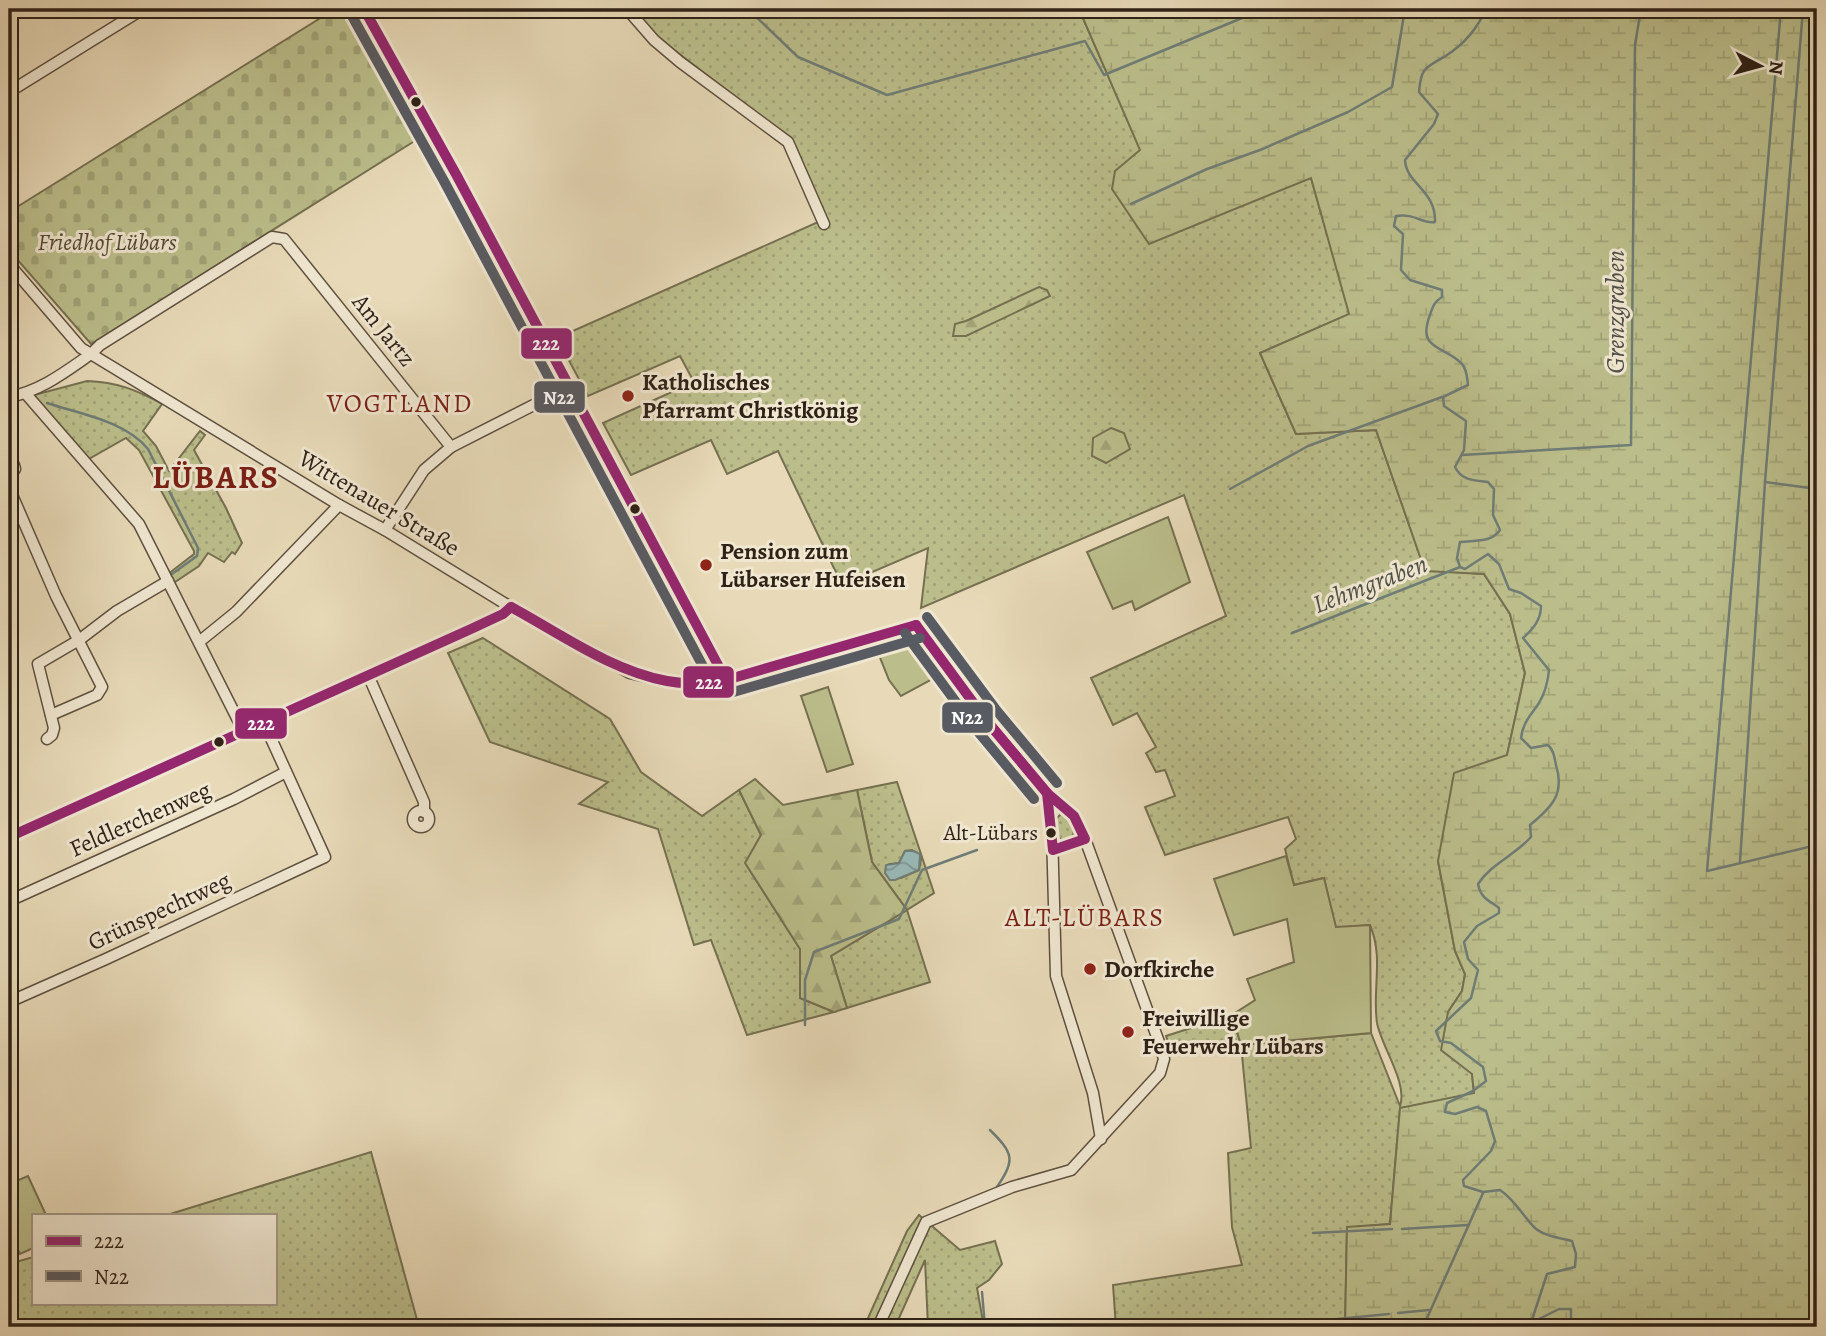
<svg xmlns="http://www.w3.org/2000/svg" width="1826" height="1336" font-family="Alegreya,serif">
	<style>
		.grass { fill: url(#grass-dots); stroke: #757051; stroke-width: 2; fill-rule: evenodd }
		.forest { fill: url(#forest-firs); stroke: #757051; stroke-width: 2 }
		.wetland { fill: url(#wetland-marsh); stroke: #757051; stroke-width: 2 }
		.cemetery { fill: url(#cemetery-stones); stroke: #757051; stroke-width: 2 }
		.pitch { fill: #bbbe8b; stroke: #757051; stroke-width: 2 }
		.water { fill: url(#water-waves); stroke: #6f7d77; stroke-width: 2 }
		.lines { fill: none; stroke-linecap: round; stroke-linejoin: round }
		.stream { stroke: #6f7d77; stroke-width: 2.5 }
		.minor-casing { stroke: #5d503f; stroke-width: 13 }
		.minor { stroke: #f0e7d1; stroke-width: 10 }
		.bus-1-casing { stroke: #f0e7d1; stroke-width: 16 }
		.bus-2-casing { stroke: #f0e7d1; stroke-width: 16 }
		.bus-1 { stroke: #95276e; stroke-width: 10 }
		.bus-2 { stroke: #595b62; stroke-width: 10 }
		.bus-dot { fill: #2f2217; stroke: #f0e7d1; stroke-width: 2.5 }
		.poi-dot { fill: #8f2418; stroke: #f0e7d1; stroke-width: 2.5 }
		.labels { text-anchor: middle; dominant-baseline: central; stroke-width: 6; stroke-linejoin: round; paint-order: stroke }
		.bus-label { font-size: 22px; fill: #2f2217; stroke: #f0e7d1; text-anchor: end }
		.park-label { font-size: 24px; font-style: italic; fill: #524934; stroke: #f0e7d1 }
		.street-label { font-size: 24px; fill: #2f2217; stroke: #f0e7d1 }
		.poi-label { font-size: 24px; font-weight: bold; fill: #2f2217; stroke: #f0e7d1; text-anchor: start }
		.water-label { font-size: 26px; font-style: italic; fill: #4f4f47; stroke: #f0e7d1 }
		.neighbourhood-label { font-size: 26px; letter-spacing: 2px; fill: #7a1f14; stroke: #f0e7d1 }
		.district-label { font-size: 32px; font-weight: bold; letter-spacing: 2px; fill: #7a1f14; stroke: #f0e7d1 }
		.line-badge { stroke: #f0e7d1; stroke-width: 2.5 }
		.badge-label { font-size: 19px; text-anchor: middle; font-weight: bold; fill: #fff }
	</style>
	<defs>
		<pattern id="grass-dots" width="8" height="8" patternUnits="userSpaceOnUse" patternTransform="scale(1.75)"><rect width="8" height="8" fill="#bbbe8b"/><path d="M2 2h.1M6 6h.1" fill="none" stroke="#a1a377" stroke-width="1.8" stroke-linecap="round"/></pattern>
		<pattern id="forest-firs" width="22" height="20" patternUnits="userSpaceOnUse" patternTransform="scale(1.75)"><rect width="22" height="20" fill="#bbbe8b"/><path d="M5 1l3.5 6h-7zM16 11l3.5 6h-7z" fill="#a1a377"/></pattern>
		<pattern id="wetland-marsh" width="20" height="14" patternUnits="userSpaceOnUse" patternTransform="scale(1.75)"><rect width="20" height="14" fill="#bbbe8b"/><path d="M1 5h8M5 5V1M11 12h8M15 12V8" fill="none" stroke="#a1a377"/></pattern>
		<pattern id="cemetery-stones" width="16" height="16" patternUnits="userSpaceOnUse" patternTransform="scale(1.75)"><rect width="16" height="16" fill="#bbbe8b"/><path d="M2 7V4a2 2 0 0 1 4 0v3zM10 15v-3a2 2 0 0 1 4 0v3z" fill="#a1a377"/></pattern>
		<pattern id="water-waves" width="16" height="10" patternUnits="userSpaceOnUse" patternTransform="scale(1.75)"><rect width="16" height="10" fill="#99b9b7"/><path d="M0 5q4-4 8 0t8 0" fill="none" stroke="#7d9694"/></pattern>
	</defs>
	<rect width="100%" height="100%" fill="#e8dab8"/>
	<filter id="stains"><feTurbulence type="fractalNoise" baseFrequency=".00286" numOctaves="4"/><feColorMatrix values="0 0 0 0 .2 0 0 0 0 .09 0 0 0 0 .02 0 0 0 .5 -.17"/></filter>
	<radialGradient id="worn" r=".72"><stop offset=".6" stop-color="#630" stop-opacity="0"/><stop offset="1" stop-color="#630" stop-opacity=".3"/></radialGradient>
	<g class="grass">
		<path d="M631 9H854L857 15 865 17 877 9H1079L1141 150 1116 171 1311 178 1350 314 1260 353 1296 434 1376 430 1425 570 1484 574 1510 614 1525 673 1507 755 1438 861 1455 951 1465 974 1462 991 1448 1012 1472 1074 1474 1094 1400 1108 1390 1224 1347 1228 1345 1327H1116L1113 1285 1242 1265 1232 1227 1228 1153 1251 1148 1241 1045 1171 1051 1166 1036 1232 1015 1241 1045 1371 1033 1400 1106C1408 1083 1382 1048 1377 1023 1372 989 1384 958 1370 925L1335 928 1324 878 1294 885 1285 849 1296 839 1288 817 1165 855 1145 807 1175 796 1165 770 1156 772 1146 753 1156 747 1137 713 1113 725 1091 678 1226 616 1184 495 921 608 928 548 842 585 778 451 727 474 711 440 631 475 603 423 694 382 680 356 588 396 557 338 825 219 796 147 788 137 657 37Z"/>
		<path d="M87 381C117 382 137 390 162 404L143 431 156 446 169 471 200 431 205 435 194 450 226 508 242 543 235 554 232 552 224 562 208 553 199 566 172 584 168 574 194 554V551L139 450 126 438 87 460 33 398 34 395Z"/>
		<polygon points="483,638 610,719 641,772 702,816 739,790 761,835 746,864 800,949 800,998 834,1012 747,1035 711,940 694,945 658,829 579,804 608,782 490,742 448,653"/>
		<path d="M897 782 934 893 907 910 930 982 847 1008 831 956 907 910 872 862 857 790ZM912 850 921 859 919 870 901 878 890 864 899 863 905 851Z"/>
		<polygon points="1062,813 1067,815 1074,832 1071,839 1064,841 1057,837 1056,819"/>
		<polygon points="371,1152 419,1327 9,1327 9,1264 33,1257 33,1303 275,1303 275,1215 167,1215"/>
		<polygon points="919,1215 960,1250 995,1241 1002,1264 989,1280 977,1288 984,1327 928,1327 925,1260 895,1327 864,1327 907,1231"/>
	</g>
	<g class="forest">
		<polygon points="1039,287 1047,290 1050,296 966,336 953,336 955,324 966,321"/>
		<polygon points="1111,428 1124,433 1130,449 1106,463 1092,456 1093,438"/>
		<polygon points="755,779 783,805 857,790 872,862 907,910 831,956 847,1008 834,1012 800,998 800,949 745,863 761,835 739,790"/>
	</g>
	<polygon class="wetland" points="1079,9 1817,9 1817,1327 1345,1327 1347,1227 1390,1224 1400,1108 1474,1093 1472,1074 1441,1050 1448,1012 1462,991 1465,974 1455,951 1438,861 1454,773 1507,755 1525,673 1510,614 1484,574 1425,571 1376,430 1296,434 1260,353 1349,314 1311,178 1149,244 1112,189 1115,171 1140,150"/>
	<polygon class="cemetery" points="335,9 350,9 421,137 91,344 9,250 9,212"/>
	<g class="pitch">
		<polygon points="1168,517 1190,582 1135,610 1132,601 1113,609 1087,552"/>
		<polygon points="911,639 940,671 940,675 901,696 889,680 877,650"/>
		<polygon points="828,687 853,764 827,772 801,696"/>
		<polygon points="1286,856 1294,885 1324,878 1336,927 1370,925 1371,1033 1241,1045 1232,1015 1255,1000 1247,979 1294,962 1287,919 1234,935 1214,879"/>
		<polygon points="28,1176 46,1215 33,1215 33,1248 20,1254 9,1229 9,1184"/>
	</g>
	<polygon class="water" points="905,851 914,851 920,854 919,870 895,880 890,880 885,873 886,865 899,863"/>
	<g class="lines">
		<g class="stream">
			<polyline points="748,9 798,57 887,95 1085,41 1104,75 1259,11"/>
			<path d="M1486 9C1478 27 1464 44 1447 55 1440 60 1429 64 1424 71 1420 77 1420 84 1419 92L1438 114 1434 124 1405 160C1406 184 1436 190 1435 222 1421 224 1416 213 1396 216L1394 226 1403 234 1401 270 1410 280 1442 290V297C1434 302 1433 306 1430 315 1416 351 1445 345 1462 364 1467 369 1467 378 1468 385L1443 397 1444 406 1466 421 1464 450 1455 467C1462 481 1474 480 1488 482L1494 489 1493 515 1500 530C1491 543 1475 540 1460 542L1457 558 1460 567 1465 569 1488 554 1499 564 1509 589 1521 593 1541 606C1541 620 1533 629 1523 638L1549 670C1548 681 1545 693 1539 703 1531 715 1523 722 1521 738L1531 748 1548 745C1554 751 1554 756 1556 765 1565 794 1552 807 1530 825L1531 837C1515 855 1491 864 1478 884 1481 899 1489 900 1499 908V913L1477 926 1464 942 1468 959 1478 970 1471 998 1436 1031 1440 1041 1451 1043 1483 1067 1486 1081 1473 1091 1447 1103 1445 1112 1455 1114 1477 1107 1486 1111 1495 1141 1491 1151 1463 1180 1464 1186 1483 1192 1500 1190C1515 1200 1522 1215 1535 1228 1544 1236 1560 1238 1572 1241L1576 1254 1575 1267 1547 1274 1531 1323 1559 1309H1571V1322L1568 1327"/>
			<polyline points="1781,9 1707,871 1817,845"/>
			<polyline points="1131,204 1207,169 1260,150 1348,112 1392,87 1405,9"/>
			<path d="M47 403C80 414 125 421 148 449L198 548 197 556 172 574"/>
			<polyline points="1462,455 1631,445 1635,45 1641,9"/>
			<polyline points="1765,482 1817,489"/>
			<polyline points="1230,489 1308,446 1442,397"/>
			<polyline points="1292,633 1460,567"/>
			<polyline points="1740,862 1765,482 1803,9"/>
			<polyline points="805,1025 805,980 814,952 899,919 922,870 977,850"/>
			<path d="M990 1130C1013 1153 1016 1159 997 1187"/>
			<polyline points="1402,1229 1468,1225"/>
			<polyline points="1313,1233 1392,1229"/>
			<polyline points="982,1292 985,1327"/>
			<polyline points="1398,1313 1429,1310"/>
			<polyline points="1254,1327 1389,1314"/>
			<polyline points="1423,1327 1483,1193"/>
		</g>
		<defs>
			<g id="minor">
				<polyline points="364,9 457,176 726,680"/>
				<polyline points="627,9 654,40 680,62 788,142 824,224"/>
				<polyline points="9,92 143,9"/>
				<polyline points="9,264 81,348 91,354 100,345 272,237 284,239 451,447"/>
				<polyline points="26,394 139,524 244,732"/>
				<path d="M9 397C41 391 65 372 91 354L339 505 385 530 504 603 630 673 659 680 707 685 916 625 986 720 1047 793 1074 816 1085 839 1160 1045 1164 1059 1160 1073 1071 1170 1012 1187 926 1222 878 1327"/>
				<polyline points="9,461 14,465 15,469 9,478"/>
				<polyline points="9,488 56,596 102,687 97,695 51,715"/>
				<polyline points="385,530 424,470 451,447 569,387"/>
				<polyline points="199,642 236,612 339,505"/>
				<polyline points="368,675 424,802 424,812"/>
				<polyline points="47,739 52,735 54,728 38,664 79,640 117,611 168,581"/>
				<polyline points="1047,793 1052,832 1056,976 1093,1093 1101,1139"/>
				<circle cx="421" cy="819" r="8"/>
				<polyline points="9,837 471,629 503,614 511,607"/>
				<polyline points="1053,850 1085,839"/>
				<polyline points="9,901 234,799 286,772"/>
				<polyline points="9,1002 106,959 325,857 264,723"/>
			</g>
		</defs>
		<use href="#minor" class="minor-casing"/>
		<use href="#minor" class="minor"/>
		<defs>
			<g id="bus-1">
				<polyline points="364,9 457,176 726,680"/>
				<path d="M511 607C561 634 610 670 667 681 687 685 706 683 726 680L916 625"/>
				<polyline points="916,625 986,720"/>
				<polyline points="986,720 1047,793"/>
				<polyline points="986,720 1047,793"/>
				<polygon points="1047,793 1074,816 1085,839 1053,850"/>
				<polyline points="9,837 471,629 503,614 511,607"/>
			</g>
			<g id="bus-2">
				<polyline points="352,16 445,183 714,687"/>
				<polyline points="927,617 997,711 1057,783"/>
				<polyline points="905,633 975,728 1034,799"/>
				<polyline points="730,693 920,638"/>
			</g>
		</defs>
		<use href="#bus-1" class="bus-1-casing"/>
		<use href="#bus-2" class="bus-2-casing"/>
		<use href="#bus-1" class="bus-1"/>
		<use href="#bus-2" class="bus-2"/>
	</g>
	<g class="bus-dot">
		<circle cx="416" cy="102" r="6"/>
		<circle cx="635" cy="509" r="6"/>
		<circle cx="219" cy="742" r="6"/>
		<circle cx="1051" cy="833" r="6"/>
	</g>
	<g class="poi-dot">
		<circle cx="628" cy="396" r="7"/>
		<circle cx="706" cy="565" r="7"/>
		<circle cx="1090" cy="969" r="7"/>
		<circle cx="1128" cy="1032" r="7"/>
	</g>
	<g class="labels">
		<g class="bus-label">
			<text x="1038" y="833">Alt-Lübars</text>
		</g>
		<g class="park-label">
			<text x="107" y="242">Friedhof Lübars</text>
		</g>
		<g class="street-label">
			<text transform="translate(384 330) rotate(51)">Am Jartz</text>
			<text transform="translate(379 503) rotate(31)">Wittenauer Straße</text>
			<text transform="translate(140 819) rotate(-24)">Feldlerchenweg</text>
			<text transform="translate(159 911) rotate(-25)">Grünspechtweg</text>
		</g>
		<g class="poi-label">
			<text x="642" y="382">Katholisches<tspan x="642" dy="28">Pfarramt Christkönig</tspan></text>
			<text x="720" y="551">Pension zum<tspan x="720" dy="28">Lübarser Hufeisen</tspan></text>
			<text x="1104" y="969">Dorfkirche</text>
			<text x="1142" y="1018">Freiwillige<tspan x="1142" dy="28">Feuerwehr Lübars</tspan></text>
		</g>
		<g class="water-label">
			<text transform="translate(1615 312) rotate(-90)">Grenzgraben</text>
			<text transform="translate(1370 584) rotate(-21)">Lehmgraben</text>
		</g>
		<g class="neighbourhood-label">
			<text x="400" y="403">VOGTLAND</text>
			<text x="1085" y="917">ALT-LÜBARS</text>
		</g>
		<g class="district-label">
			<text x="216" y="477">LÜBARS</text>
		</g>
	</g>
	<g class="line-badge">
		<rect x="520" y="327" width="53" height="33" rx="7" fill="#95276e"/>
		<rect x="533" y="380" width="53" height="34" rx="7" fill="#595b62"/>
		<rect x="682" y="665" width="53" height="34" rx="7" fill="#95276e"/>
		<rect x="941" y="701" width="53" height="33" rx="7" fill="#595b62"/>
		<rect x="234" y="707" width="54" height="33" rx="7" fill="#95276e"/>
	</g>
	<g class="badge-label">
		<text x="546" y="350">222</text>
		<text x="559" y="404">N22</text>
		<text x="709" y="689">222</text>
		<text x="967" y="724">N22</text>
		<text x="261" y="730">222</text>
	</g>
	<rect width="1826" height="1336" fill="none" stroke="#e8dab8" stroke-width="35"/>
	<rect x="10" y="10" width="1805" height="1315" fill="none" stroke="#2f2217" stroke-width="3.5"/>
	<rect x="18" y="18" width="1791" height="1301" fill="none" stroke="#2f2217" stroke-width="2"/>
	<rect x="32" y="1214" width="245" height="91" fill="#f0e7d1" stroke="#a39887" stroke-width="2"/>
	<rect x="46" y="1236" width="35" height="10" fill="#95276e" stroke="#a39887" stroke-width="2"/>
	<text x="94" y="1248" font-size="21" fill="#2f2217">222</text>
	<rect x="46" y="1271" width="35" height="10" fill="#595b62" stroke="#a39887" stroke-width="2"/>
	<text x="94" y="1284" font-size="21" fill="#2f2217">N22</text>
	<g transform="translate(1760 66) rotate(96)" stroke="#f0e7d1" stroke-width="5" paint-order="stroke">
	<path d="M0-5L12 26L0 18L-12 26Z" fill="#2f2217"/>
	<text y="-10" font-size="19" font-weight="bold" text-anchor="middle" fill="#2f2217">N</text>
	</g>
	<rect width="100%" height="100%" filter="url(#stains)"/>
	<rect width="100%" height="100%" fill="url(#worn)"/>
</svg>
